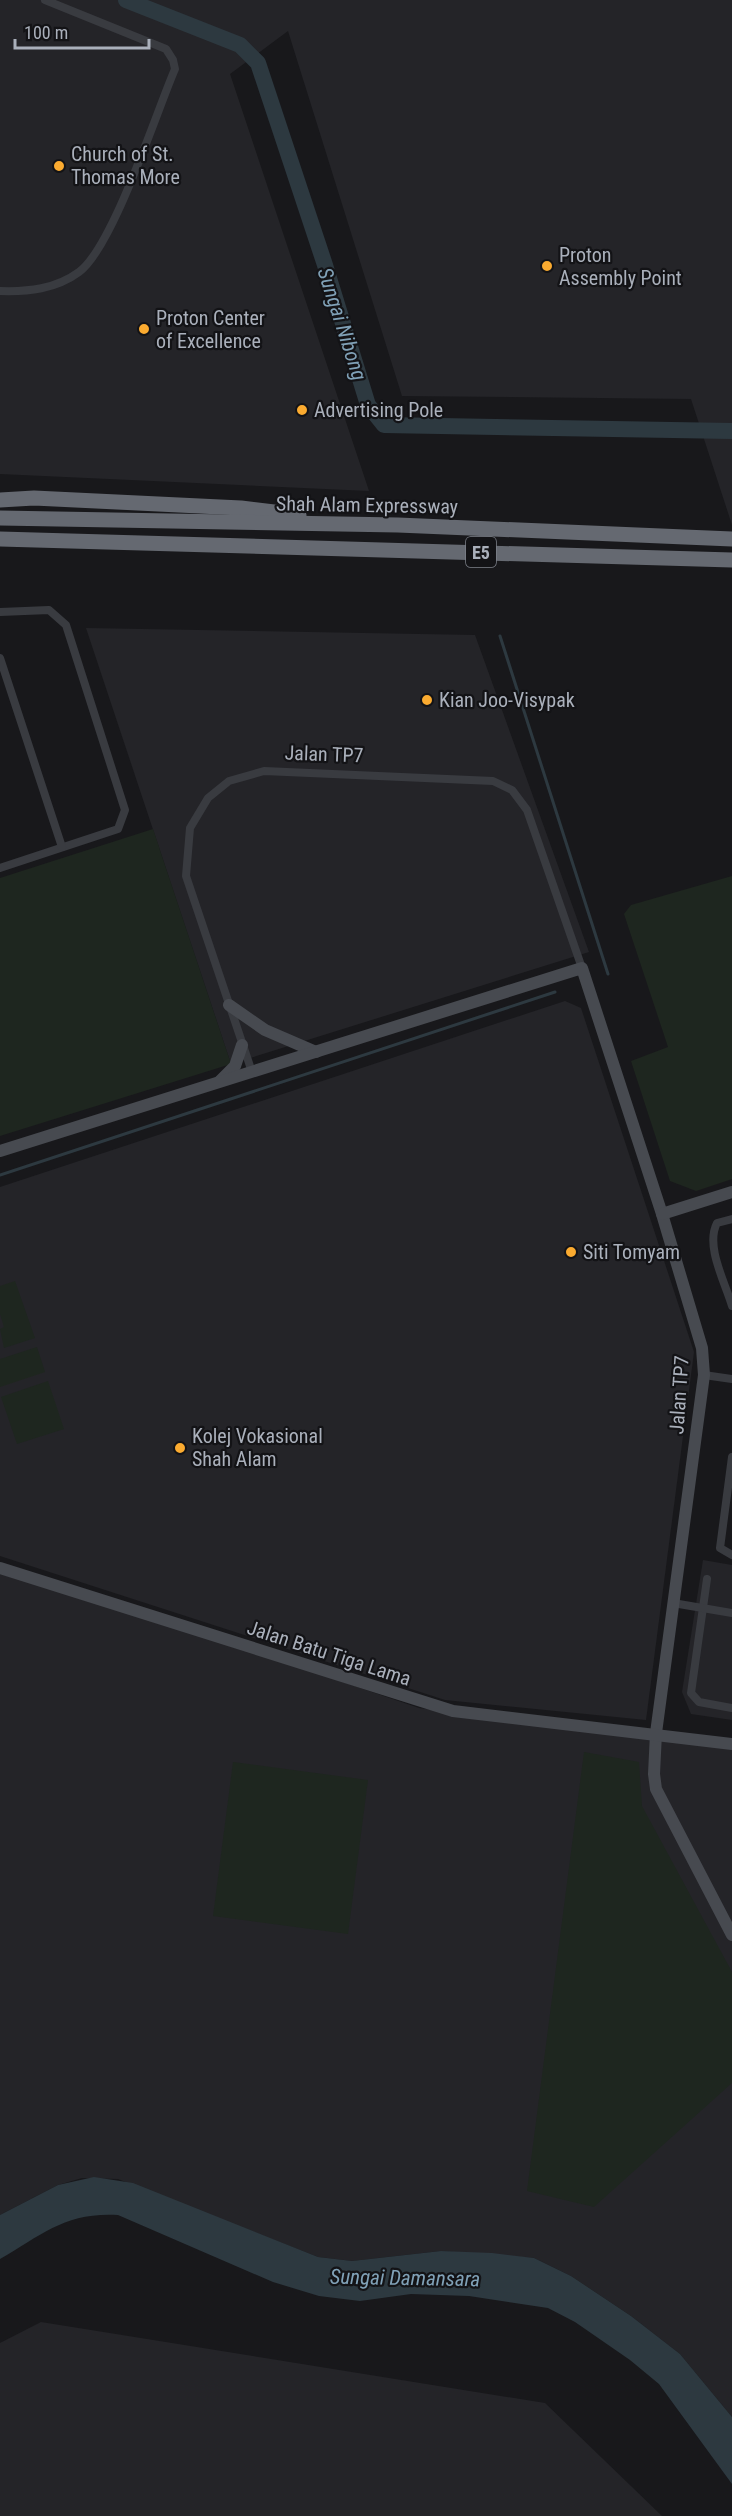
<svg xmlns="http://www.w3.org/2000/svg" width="732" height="2516" font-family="'Roboto Condensed',sans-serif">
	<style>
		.built { fill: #242428 }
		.green { fill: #1e261f }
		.water { fill: #2d3940 }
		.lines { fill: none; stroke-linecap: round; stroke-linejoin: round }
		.stream { stroke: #2d3940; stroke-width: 3 }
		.river { stroke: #2d3940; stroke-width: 16 }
		.street { stroke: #393b40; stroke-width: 8 }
		.secondary { stroke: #474a50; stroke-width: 12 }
		.highway { stroke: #656971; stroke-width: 15 }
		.poi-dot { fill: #fbab30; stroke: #131316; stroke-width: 2 }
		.labels { text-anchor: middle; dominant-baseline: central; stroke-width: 4.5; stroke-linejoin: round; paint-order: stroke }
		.shield { fill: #131316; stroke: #7d818a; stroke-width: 1.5 }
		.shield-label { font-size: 18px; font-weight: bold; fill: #aab0bb }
		.poi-label { font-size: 20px; fill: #aab0bb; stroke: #131316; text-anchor: start }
		.street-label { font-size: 20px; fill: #aab0bb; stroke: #131316 }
		.water-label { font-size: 21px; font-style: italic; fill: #80a1b7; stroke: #131316 }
	</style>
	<rect width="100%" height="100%" fill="#18181b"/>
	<g class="built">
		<polygon points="0,0 732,0 732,525 691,399 402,396 288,31 230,74 369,491 0,474"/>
		<polygon points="86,628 475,635 589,952 231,1064"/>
		<polygon points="565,1001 581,1008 694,1352 646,1720 445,1700 0,1556 0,1187"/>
		<polygon points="703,1560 732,1565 732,1720 691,1714 682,1692"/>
		<polygon points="0,1565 419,1708 732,1749 732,2417 680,2354 631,2316 571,2276 534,2258 441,2251 352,2261 318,2257 118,2179 82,2178 58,2185 0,2215"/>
		<polygon points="41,2322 545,2403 662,2516 0,2516 0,2343"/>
	</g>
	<g class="green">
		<polygon points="153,829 231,1064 0,1136 0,878"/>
		<polygon points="732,876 732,1179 696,1191 670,1181 631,1061 668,1047 624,914 631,905"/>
		<polygon points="15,1281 35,1338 4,1348 0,1329 4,1327 0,1314 0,1286"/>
		<polygon points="37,1347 45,1372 0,1387 0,1359"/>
		<polygon points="48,1381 64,1429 17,1444 1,1397"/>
		<polygon points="584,1752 639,1762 642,1806 732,1972 732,2083 594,2207 527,2191"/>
		<polygon points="233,1762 368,1780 348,1934 213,1916"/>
	</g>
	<path class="water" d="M94 2177 133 2183 318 2257 352 2261 441 2251 492 2253 534 2258 571 2276 631 2316 680 2354 732 2417V2484L659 2384 630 2360 575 2322 548 2308 469 2296 411 2294 360 2301 319 2296 273 2282 118 2215C66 2212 43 2234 0 2259V2215L58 2185Z"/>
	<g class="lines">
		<g class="stream">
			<polyline points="500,636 608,974"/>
			<polyline points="0,1175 555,992"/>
		</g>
		<polyline class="river" points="126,0 240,45 258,63 325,265 368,405 384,425 732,431"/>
		<g class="street">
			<path d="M0 291C28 292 56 289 79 272 113 247 156 113 175 69L173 60 166 49 45 0"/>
			<polyline points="0,612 49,610 66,625 125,810 118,829 0,868"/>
			<polyline points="0,658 62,847"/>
			<polyline points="252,1072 186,876 190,828 208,798 229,781 264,771 493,781 512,790 527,810 582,968"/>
			<path d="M732 1219 717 1223C705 1246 725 1282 732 1306"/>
			<polyline points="704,1375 732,1379"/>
			<polyline points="732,1457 720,1548 732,1555"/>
			<polyline points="707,1579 691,1693 699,1702 732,1708"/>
			<polyline points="673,1603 732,1613"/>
		</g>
		<g class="secondary">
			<polyline points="229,1005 265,1030 316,1052"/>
			<polyline points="220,1081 235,1066 242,1045"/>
			<polyline points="0,1151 582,968 662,1214 702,1348 704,1375 656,1733 654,1774 656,1789 732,1935"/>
			<polyline points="662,1214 732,1192"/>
			<polyline points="0,1568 453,1711 732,1744"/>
		</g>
		<g class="highway">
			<polyline points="0,500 34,498 241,508 299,515"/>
			<polyline points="0,518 398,525 732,539"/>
			<polyline points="0,539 732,560"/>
		</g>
	</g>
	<g class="poi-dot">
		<circle cx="59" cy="166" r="6"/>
		<circle cx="547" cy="266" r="6"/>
		<circle cx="144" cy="329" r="6"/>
		<circle cx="302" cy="410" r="6"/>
		<circle cx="427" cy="700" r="6"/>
		<circle cx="571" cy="1252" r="6"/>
		<circle cx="180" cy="1448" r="6"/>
	</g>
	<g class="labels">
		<rect class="shield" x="466" y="537" width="30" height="30" rx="4.5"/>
		<g class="shield-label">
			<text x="481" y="552">E5</text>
		</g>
		<g class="poi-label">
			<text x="71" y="154">Church of St.<tspan x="71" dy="23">Thomas More</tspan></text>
			<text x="559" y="255">Proton<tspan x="559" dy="23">Assembly Point</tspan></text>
			<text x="156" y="318">Proton Center<tspan x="156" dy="23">of Excellence</tspan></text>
			<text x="314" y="410">Advertising Pole</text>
			<text x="439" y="700">Kian Joo-Visypak</text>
			<text x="583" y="1252">Siti Tomyam</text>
			<text x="192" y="1436">Kolej Vokasional<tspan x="192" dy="23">Shah Alam</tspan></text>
		</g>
		<g class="street-label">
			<text transform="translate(367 505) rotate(1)">Shah Alam Expressway</text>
			<text transform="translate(324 754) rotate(2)">Jalan TP7</text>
			<text transform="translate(679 1395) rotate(-86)">Jalan TP7</text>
			<text transform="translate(329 1653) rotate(18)">Jalan Batu Tiga Lama</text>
		</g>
		<g class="water-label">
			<text transform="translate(342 324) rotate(72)">Sungai Nibong</text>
			<text transform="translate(405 2278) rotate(1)">Sungai Damansara</text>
		</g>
	</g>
	<path d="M15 39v9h134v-9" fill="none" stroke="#aab0bb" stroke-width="3"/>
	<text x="24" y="39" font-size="18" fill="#aab0bb" stroke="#131316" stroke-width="4.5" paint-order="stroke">100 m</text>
</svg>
